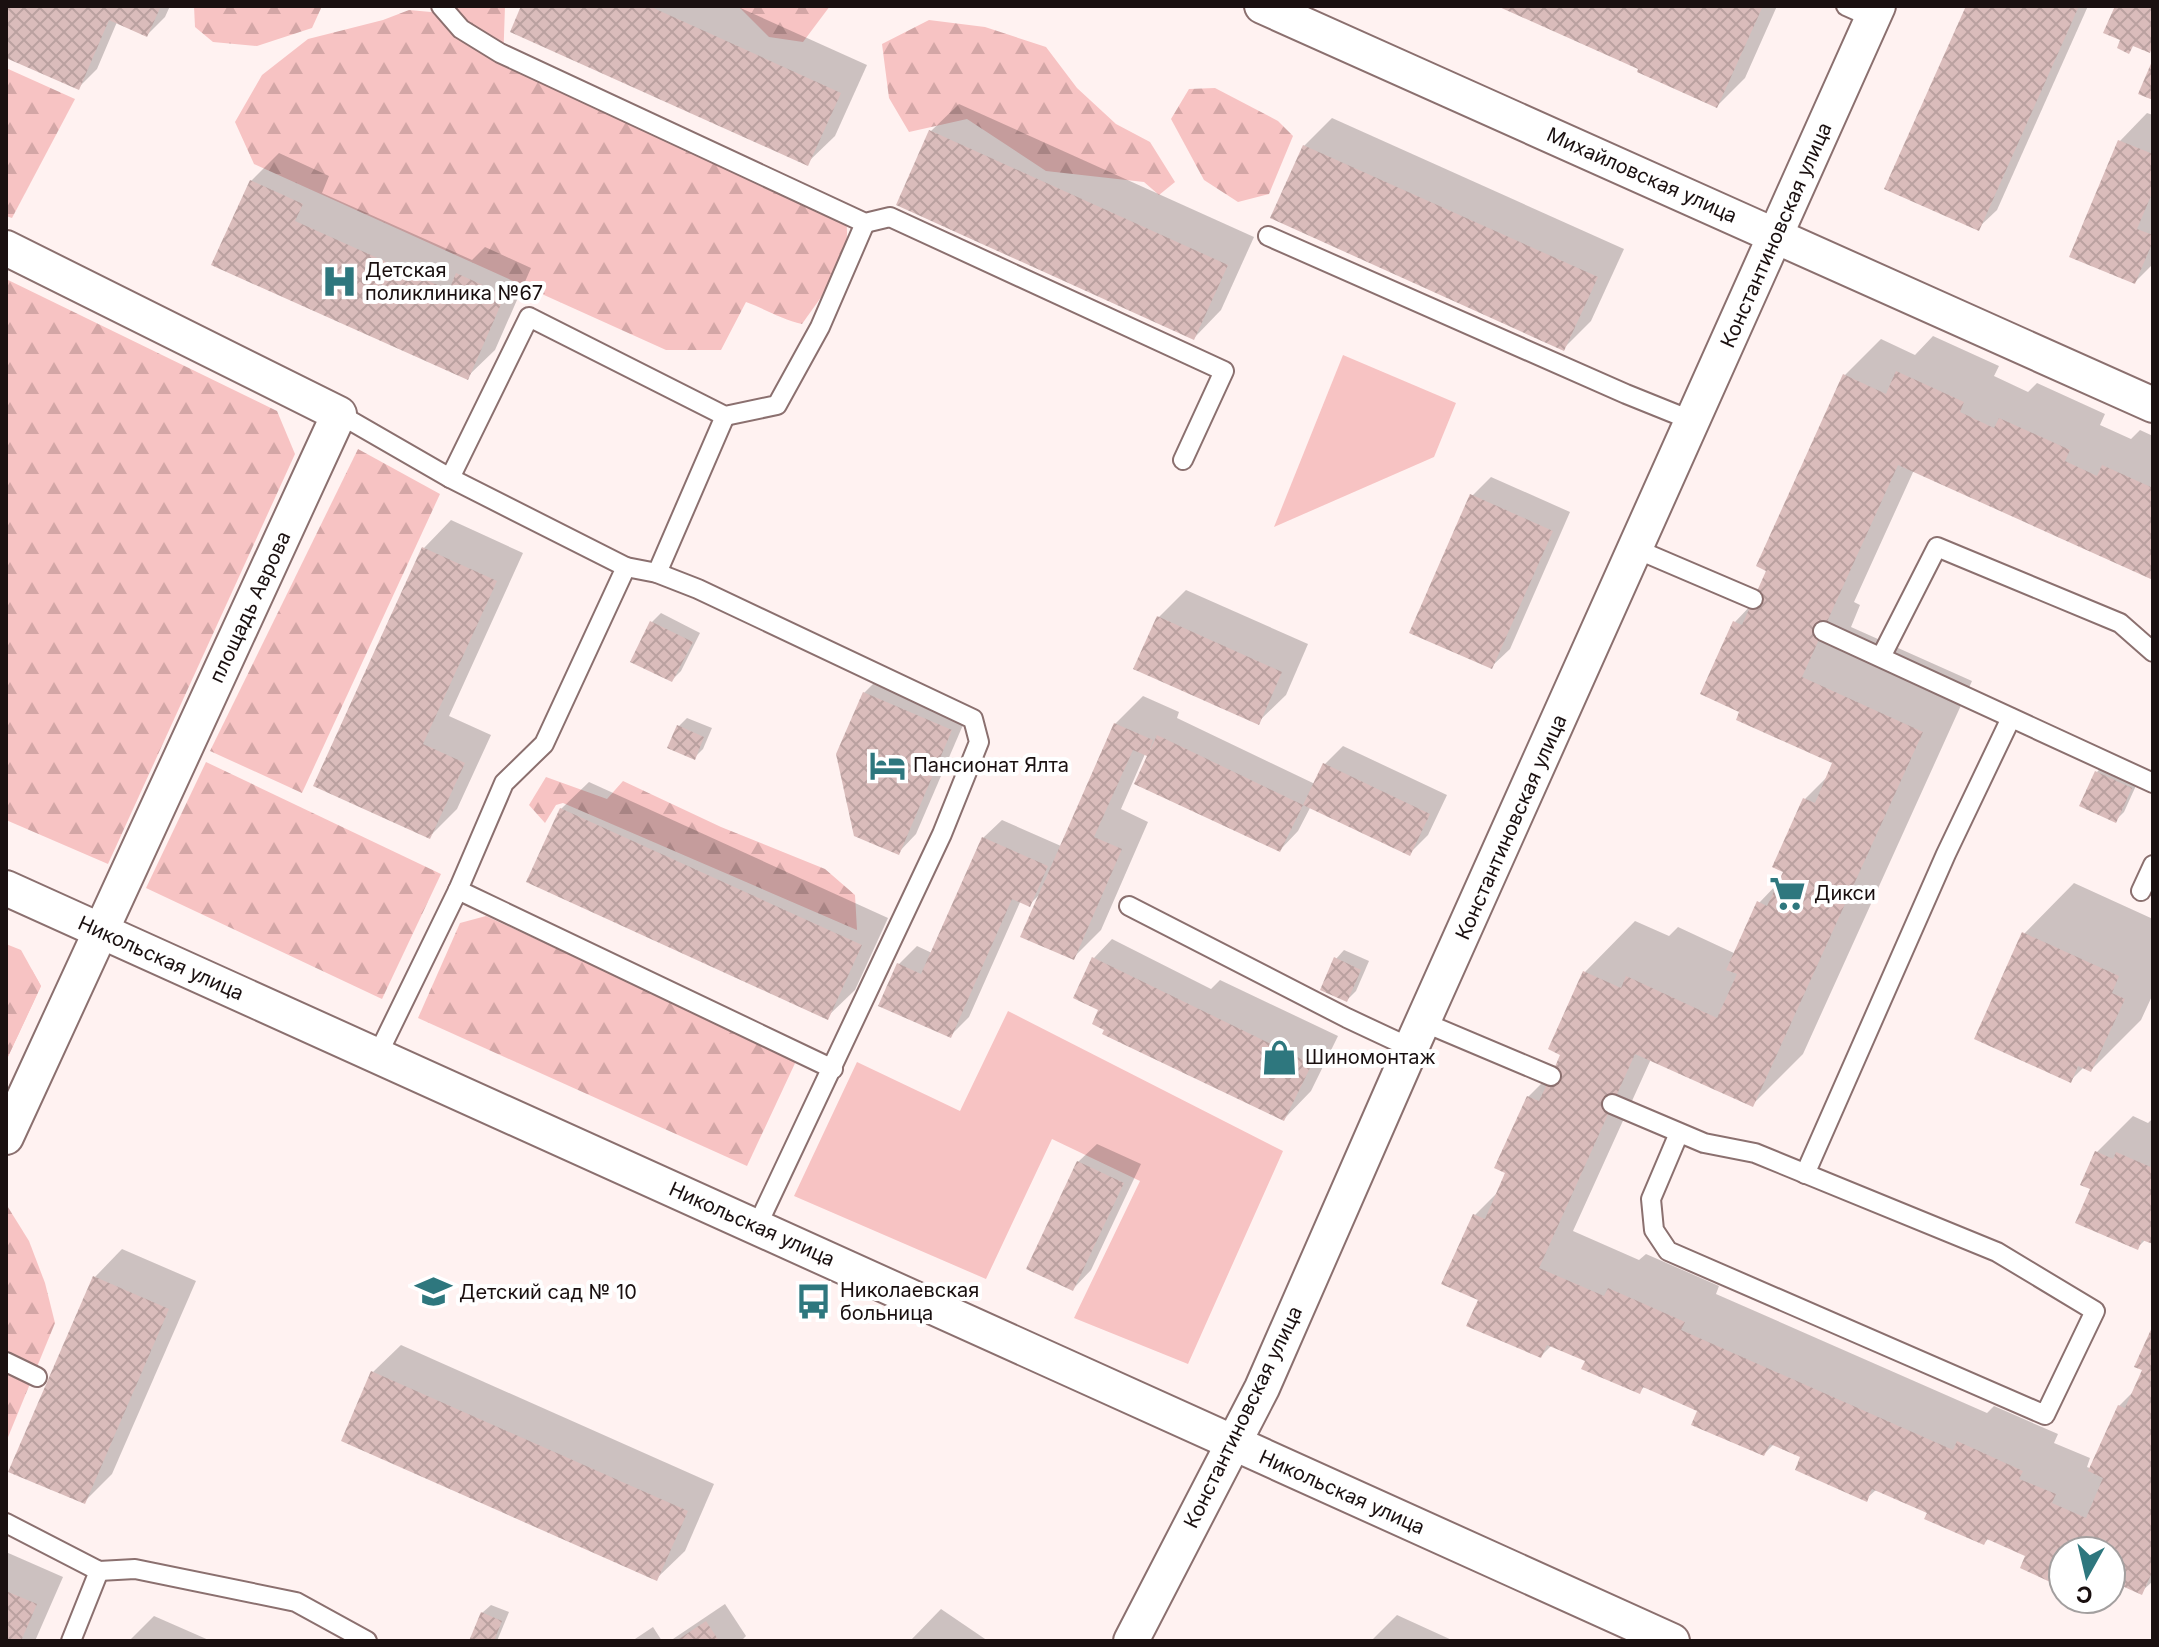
<svg xmlns="http://www.w3.org/2000/svg" width="2159" height="1647" font-family="Inter,sans-serif">
	<style>
		.green { fill: #f7c3c3 }
		.forest { fill: url(#forest-firs) }
		.shadow { fill: #0003 }
		.building { fill: url(#building-cross-hatch) }
		.lines { fill: none; stroke-linecap: round; stroke-linejoin: round }
		.lane-casing { stroke: #8b706f; stroke-width: 22 }
		.street-casing { stroke: #8b706f; stroke-width: 38 }
		.lane { stroke: #fff; stroke-width: 18 }
		.street { stroke: #fff; stroke-width: 34 }
		.labels { text-anchor: middle; dominant-baseline: central; stroke-width: 8; stroke-linejoin: round; paint-order: stroke }
		.street-label { font-size: 20px; fill: #1a1010; stroke: #fff }
		.poi-label { font-size: 20px; fill: #1a1010; stroke: #fff; text-anchor: start }
	</style>
	<defs>
		<pattern id="forest-firs" width="22" height="20" patternUnits="userSpaceOnUse" patternTransform="scale(2)"><rect width="22" height="20" fill="#f7c3c3"/><path d="M5 1l3.5 6h-7zM16 11l3.5 6h-7z" fill="#d3a6a6"/></pattern>
		<pattern id="building-cross-hatch" width="8" height="8" patternUnits="userSpaceOnUse" patternTransform="scale(2)"><rect width="8" height="8" fill="#dabcbb"/><path d="M0 0l8 8M0 8l8-8" fill="none" stroke="#baa1a0"/></pattern>
	</defs>
	<rect width="100%" height="100%" fill="#fff2f1"/>
	<g class="green">
		<polygon points="1343,355 1456,403 1434,457 1274,527"/>
		<polygon points="6,944 21,950 41,986 6,1061"/>
		<polygon points="1008,1011 1283,1151 1188,1364 1074,1318 1140,1181 1052,1139 986,1279 794,1196 857,1062 960,1111"/>
	</g>
	<g class="forest">
		<polygon points="194,6 322,6 312,28 257,46 213,42 195,27"/>
		<path d="M436 6H505L503 65 846 221C853 259 823 294 802 324 783 320 765 309 746 302L721 350H666L254 164 235 122 262 75 308 39 383 20 409 10 431 12Z"/>
		<polygon points="738,6 830,6 803,42 769,37"/>
		<polygon points="929,20 985,27 1046,47 1077,88 1116,124 1150,142 1175,182 1159,195 1144,182 1046,171 967,119 909,132 889,98 882,44"/>
		<polygon points="6,68 75,99 12,218 6,216"/>
		<polygon points="1215,88 1278,121 1293,136 1269,194 1238,202 1204,180 1171,119 1189,89"/>
		<polygon points="6,279 277,411 295,454 108,864 6,820"/>
		<polygon points="358,449 440,494 302,793 210,751"/>
		<polygon points="206,762 441,874 382,999 146,888"/>
		<polygon points="546,777 607,799 623,781 721,827 825,869 855,895 857,930 563,803 556,805 545,823 529,805"/>
		<polygon points="486,916 797,1059 747,1166 418,1018 460,923"/>
		<polygon points="32,970 41,986 6,1061 6,979"/>
		<polygon points="6,1204 29,1241 45,1283 55,1323 6,1442"/>
	</g>
	<g class="shadow">
		<polygon points="7,6 170,6 165,17 147,35 117,22 97,69 79,87 6,56"/>
		<polygon points="523,6 736,6 867,65 835,136 807,163"/>
		<polygon points="1502,6 1777,6 1745,78 1717,106 1641,68"/>
		<polygon points="1968,6 2088,6 1997,210 1978,228"/>
		<polygon points="959,104 1254,237 1221,310 1194,338 931,131"/>
		<polygon points="2147,113 2153,115 2153,264 2135,282 2072,256 2120,141"/>
		<polygon points="1332,118 1624,249 1591,321 1564,348 1304,146"/>
		<polygon points="279,153 329,176 322,193 472,260 485,247 531,268 495,350 467,377 214,264 251,181"/>
		<polygon points="1933,336 1999,366 1994,376 2028,392 2037,383 2105,414 2100,425 2131,439 2140,430 2153,436 2153,578 1914,470 1854,602 1860,605 1851,627 1972,681 1803,1054 1753,1104 1651,1059 1573,1231 1639,1260 1646,1254 1719,1286 1716,1294 1987,1413 1994,1406 2058,1434 2054,1443 2090,1458 2087,1467 2092,1469 2119,1406 2135,1390 2145,1369 2153,1330 2153,1581 2141,1592 2111,1580 2111,1551 2063,1551 2063,1585 2028,1555 1989,1538 1984,1543 1929,1512 1877,1489 1866,1499 1803,1456 1774,1444 1764,1454 1700,1410 1645,1386 1639,1392 1587,1360 1552,1345 1541,1356 1480,1299 1475,1215 1500,1190 1528,1097 1555,1070 1562,1056 1551,1048 1585,972 1635,921 1669,936 1678,927 1736,954 1759,903 1782,879 1805,799 1830,774 1835,762 1742,711 1735,622 1754,602 1845,375 1881,339 1915,355"/>
		<polygon points="1491,477 1570,512 1510,649 1491,667 1472,496"/>
		<polygon points="451,520 523,553 449,716 491,735 457,809 429,837 316,785 424,548"/>
		<polygon points="1186,590 1308,644 1286,695 1258,722 1159,617"/>
		<polygon points="661,613 700,633 681,671 672,680 633,661 652,622"/>
		<polygon points="883,674 969,711 916,834 898,853 864,693"/>
		<polygon points="1143,696 1179,712 1177,718 1315,784 1325,764 1343,746 1447,795 1428,835 1409,854 1311,806 1298,831 1280,850 1154,745 1145,754 1121,809 1148,822 1101,930 1073,958 1040,894 1030,904 1021,900 969,1017 951,1035 898,965 917,946 932,953 983,838 1002,820 1061,846 1115,724"/>
		<polygon points="687,718 712,728 703,749 694,758 678,727"/>
		<polygon points="2105,763 2139,779 2124,812 2115,821 2097,772"/>
		<polygon points="589,782 888,918 855,990 827,1017 561,809"/>
		<polygon points="2074,883 2153,919 2153,994 2141,1020 2091,1070 2084,1067 2070,1081 2024,934"/>
		<polygon points="1112,939 1211,989 1220,980 1338,1036 1311,1091 1284,1119 1101,1009 1075,997 1094,958"/>
		<polygon points="1344,950 1369,961 1356,991 1347,1000 1336,959"/>
		<polygon points="2133,1116 2148,1123 2153,1118 2153,1242 2146,1239 2137,1248 2093,1188 2097,1152"/>
		<polygon points="1097,1144 1141,1164 1091,1270 1073,1289 1078,1162"/>
		<polygon points="122,1249 196,1281 112,1474 84,1502 95,1277"/>
		<polygon points="401,1345 714,1484 685,1551 657,1578 373,1372"/>
		<polygon points="6,1552 63,1577 35,1641 6,1641"/>
		<polygon points="725,1604 746,1636 741,1641 670,1641"/>
		<polygon points="491,1605 509,1612 497,1641 471,1641 482,1613"/>
		<polygon points="941,1609 988,1641 910,1641"/>
		<polygon points="1397,1615 1454,1641 1371,1641"/>
		<polygon points="154,1616 211,1641 129,1641"/>
		<polygon points="653,1627 662,1641 632,1641"/>
	</g>
	<g class="building">
		<polygon points="6,6 161,6 147,37 109,20 79,90 6,58"/>
		<polygon points="521,6 649,6 841,93 808,166 510,32"/>
		<polygon points="1497,6 1759,6 1762,8 1717,108 1637,72 1638,69"/>
		<polygon points="1966,6 2079,6 1979,231 1884,189"/>
		<polygon points="2115,6 2153,6 2153,45 2150,53 2133,46 2129,54 2117,48 2120,40 2103,33"/>
		<polygon points="2153,59 2153,100 2138,94"/>
		<polygon points="929,130 1228,265 1194,340 896,205"/>
		<polygon points="2118,140 2153,154 2153,191 2137,229 2153,235 2153,241 2135,284 2069,257"/>
		<polygon points="1303,145 1598,277 1564,351 1270,218"/>
		<polygon points="250,180 303,204 295,221 449,290 456,273 505,295 468,380 211,265"/>
		<polygon points="1896,371 1964,402 1960,412 1994,428 1999,418 2070,450 2065,461 2097,476 2102,465 2153,488 2153,580 1898,465 1802,677 1923,732 1753,1107 1635,1054 1539,1268 1604,1296 1608,1288 1685,1322 1681,1330 1953,1450 1957,1441 2023,1471 2019,1479 2056,1494 2052,1503 2086,1518 2103,1478 2088,1471 2118,1405 2125,1408 2142,1370 2134,1367 2153,1325 2153,1570 2142,1595 2111,1581 2111,1551 2063,1551 2063,1588 2020,1568 2025,1556 1987,1539 1984,1545 1924,1519 1927,1513 1872,1489 1867,1502 1795,1470 1800,1457 1770,1444 1764,1456 1691,1425 1697,1411 1643,1387 1640,1394 1581,1369 1585,1361 1547,1345 1541,1358 1466,1326 1478,1300 1441,1284 1473,1214 1485,1219 1505,1173 1494,1168 1527,1096 1539,1101 1551,1076 1560,1055 1548,1049 1583,971 1621,988 1626,976 1717,1018 1737,974 1726,970 1757,901 1767,906 1783,872 1772,867 1803,798 1815,803 1832,763 1736,720 1739,712 1700,694 1733,621 1742,625 1766,571 1756,566 1843,374 1886,394"/>
		<polygon points="1470,494 1553,531 1492,669 1409,633"/>
		<polygon points="422,547 497,581 423,744 465,763 430,839 313,786"/>
		<polygon points="1157,616 1282,672 1259,725 1133,669"/>
		<polygon points="650,621 693,642 672,682 630,662"/>
		<polygon points="863,692 952,730 899,855 854,836 836,754"/>
		<polygon points="1114,723 1153,740 1149,752 1157,735 1303,805 1280,852 1134,784 1147,756 1133,750 1094,837 1122,849 1074,960 1020,937"/>
		<polygon points="677,725 704,737 695,760 667,748"/>
		<polygon points="1323,763 1430,814 1410,856 1303,805"/>
		<polygon points="2095,771 2132,788 2116,823 2079,806"/>
		<polygon points="560,808 862,945 828,1020 526,882"/>
		<polygon points="982,837 1048,866 1030,907 1012,899 951,1038 878,1006 897,963 921,974"/>
		<polygon points="2022,932 2119,976 2112,993 2125,999 2091,1072 2078,1066 2071,1083 1974,1039"/>
		<polygon points="1092,957 1312,1064 1284,1121 1102,1034 1104,1030 1092,1024 1098,1010 1073,998"/>
		<polygon points="1334,957 1361,970 1347,1002 1320,990"/>
		<polygon points="2095,1151 2113,1159 2116,1152 2153,1168 2153,1244 2142,1240 2138,1250 2075,1223 2090,1189 2080,1185"/>
		<polygon points="1077,1161 1124,1183 1073,1291 1026,1269"/>
		<polygon points="93,1276 169,1309 85,1504 8,1472"/>
		<polygon points="371,1371 688,1511 657,1581 341,1441"/>
		<polygon points="6,1591 37,1604 21,1641 6,1641"/>
		<polygon points="481,1612 502,1621 494,1641 469,1641"/>
		<polygon points="706,1621 719,1641 676,1641"/>
	</g>
	<g class="lines">
		<defs>
			<g id="lane">
				<polyline points="441,6 461,29 500,53 865,223 890,217 1224,371 1183,460"/>
				<polyline points="1846,6 1873,18"/>
				<polyline points="1268,236 1626,394 1693,421"/>
				<polyline points="339,414 450,478 626,567 544,744 504,783 458,890 377,1056"/>
				<polyline points="450,478 529,317 725,416 777,405 820,327 865,223"/>
				<polyline points="1636,549 1753,599"/>
				<polyline points="626,567 657,573 698,589 973,719 979,742 942,834 757,1226"/>
				<polyline points="657,573 725,416"/>
				<polyline points="1823,631 2153,783"/>
				<polyline points="1881,657 1937,547 2120,623 2153,652"/>
				<polyline points="458,890 833,1069"/>
				<polyline points="2141,891 2153,865"/>
				<polyline points="1129,906 1347,1018 1411,1048"/>
				<polyline points="1423,1022 1551,1076"/>
				<polyline points="1612,1104 1704,1143 1755,1153 1997,1252 2095,1311 2045,1415 1668,1251 1654,1230 1651,1199 1679,1133"/>
				<polyline points="1805,1174 1946,854 2011,718"/>
				<polyline points="6,1362 37,1377"/>
				<polyline points="6,1523 99,1571 135,1569 296,1602 367,1641"/>
				<polyline points="71,1641 99,1571"/>
			</g>
			<g id="street">
				<polyline points="1262,6 2153,405"/>
				<polyline points="6,248 339,414 6,1137"/>
				<polyline points="6,888 1672,1641"/>
				<polyline points="1131,1641 1262,1388 1411,1048 1878,6"/>
			</g>
		</defs>
		<use href="#lane" class="lane-casing"/>
		<use href="#street" class="street-casing"/>
		<use href="#lane" class="lane"/>
		<use href="#street" class="street"/>
	</g>
	<defs>
		<symbol id="hospital-bare" viewBox="-9 -9 18 18"><path d="M-5-5h3v3.5h4V-5h3V5h-3V1.5h-4V5h-3Z" fill="#2e777e" stroke="#fff" stroke-width="2.5" paint-order="stroke"/></symbol>
		<symbol id="hotel-bare" viewBox="-9 -9 18 18"><path d="M-6-4.5h1.5V1H6V5H4.5V3h-9V5H-6ZM-4 0a1.8 1.8 0 1 1 3.6 0ZM.5 0V-2.5h3Q6-2.5 6 0Z" fill="#2e777e" stroke="#fff" stroke-width="2.5" paint-order="stroke"/></symbol>
		<symbol id="supermarket-bare" viewBox="-9 -9 18 18"><path d="M-6-5.5h2.5l.6 2H6L4.5 2H-2.5L-4.4-4H-6ZM-1.5 3.2a1.3 1.3 0 1 0 .1 0ZM3 3.2a1.3 1.3 0 1 0 .1 0Z" fill="#2e777e" stroke="#fff" stroke-width="2.5" paint-order="stroke"/></symbol>
		<symbol id="shop-bare" viewBox="-9 -9 18 18"><path d="M-5-2.5h2.3a2.7 3.5 0 0 1 5.4 0H5L5.5 6h-11ZM-1.5-2.5h3a1.5 2.3 0 0 0-3 0Z" fill="#2e777e" stroke="#fff" stroke-width="2.5" paint-order="stroke"/></symbol>
		<symbol id="school-bare" viewBox="-9 -9 18 18"><path d="M0-5L7-2L0 1L-7-2ZM-4 1L0 2.5L4 1V4Q0 6-4 4Z" fill="#2e777e" stroke="#fff" stroke-width="2.5" paint-order="stroke"/></symbol>
		<symbol id="bus-bare" viewBox="-9 -9 18 18"><path d="M-5-6H5V4H4V6H2V4H-2V6H-4V4H-5ZM-3.5-4V0h7V-4ZM-3.5 1.2v1.5H-2V1.2ZM2 1.2v1.5H3.5V1.2Z" fill="#2e777e" stroke="#fff" stroke-width="2.5" paint-order="stroke"/></symbol>
	</defs>
	<g fill-rule="evenodd">
		<use href="#hospital-bare" x="314" y="256" width="51" height="51"/>
		<use href="#hotel-bare" x="862" y="740" width="51" height="51"/>
		<use href="#supermarket-bare" x="1762" y="868" width="51" height="51"/>
		<use href="#shop-bare" x="1254" y="1032" width="51" height="51"/>
		<use href="#school-bare" x="408" y="1266" width="51" height="51"/>
		<use href="#bus-bare" x="788" y="1276" width="51" height="51"/>
	</g>
	<g class="labels">
		<g class="street-label">
			<text transform="translate(1642 175) rotate(24)">Михайловская улица</text>
			<text transform="translate(1776 235) rotate(-66)">Константиновская улица</text>
			<text transform="translate(250 607) rotate(-65)">площадь Аврова</text>
			<text transform="translate(1511 827) rotate(-66)">Константиновская улица</text>
			<text transform="translate(161 958) rotate(24)">Никольская улица</text>
			<text transform="translate(752 1224) rotate(24)">Никольская улица</text>
			<text transform="translate(1243 1417) rotate(-64)">Константиновская улица</text>
			<text transform="translate(1342 1492) rotate(24)">Никольская улица</text>
		</g>
		<g class="poi-label">
			<text x="365" y="270">Детская<tspan x="365" dy="23">поликлиника №67</tspan></text>
			<text x="913" y="765">Пансионат Ялта</text>
			<text x="1814" y="893">Дикси</text>
			<text x="1305" y="1057">Шиномонтаж</text>
			<text x="840" y="1290">Николаевская<tspan x="840" dy="23">больница</tspan></text>
			<text x="459" y="1292">Детский сад № 10</text>
		</g>
	</g>
	<rect width="2159" height="1647" fill="none" stroke="#1a1010" stroke-width="16"/>
	<g transform="translate(2087 1575) rotate(188)"><circle r="38" fill="#ffffff" stroke="#a39f9f" stroke-width="2"/>
	<path d="M0-6L14 30L0 20L-14 30Z" fill="#2e777e"/>
	<text y="-12" font-size="22" font-weight="bold" text-anchor="middle" fill="#1a1010">С</text>
	</g>
</svg>
